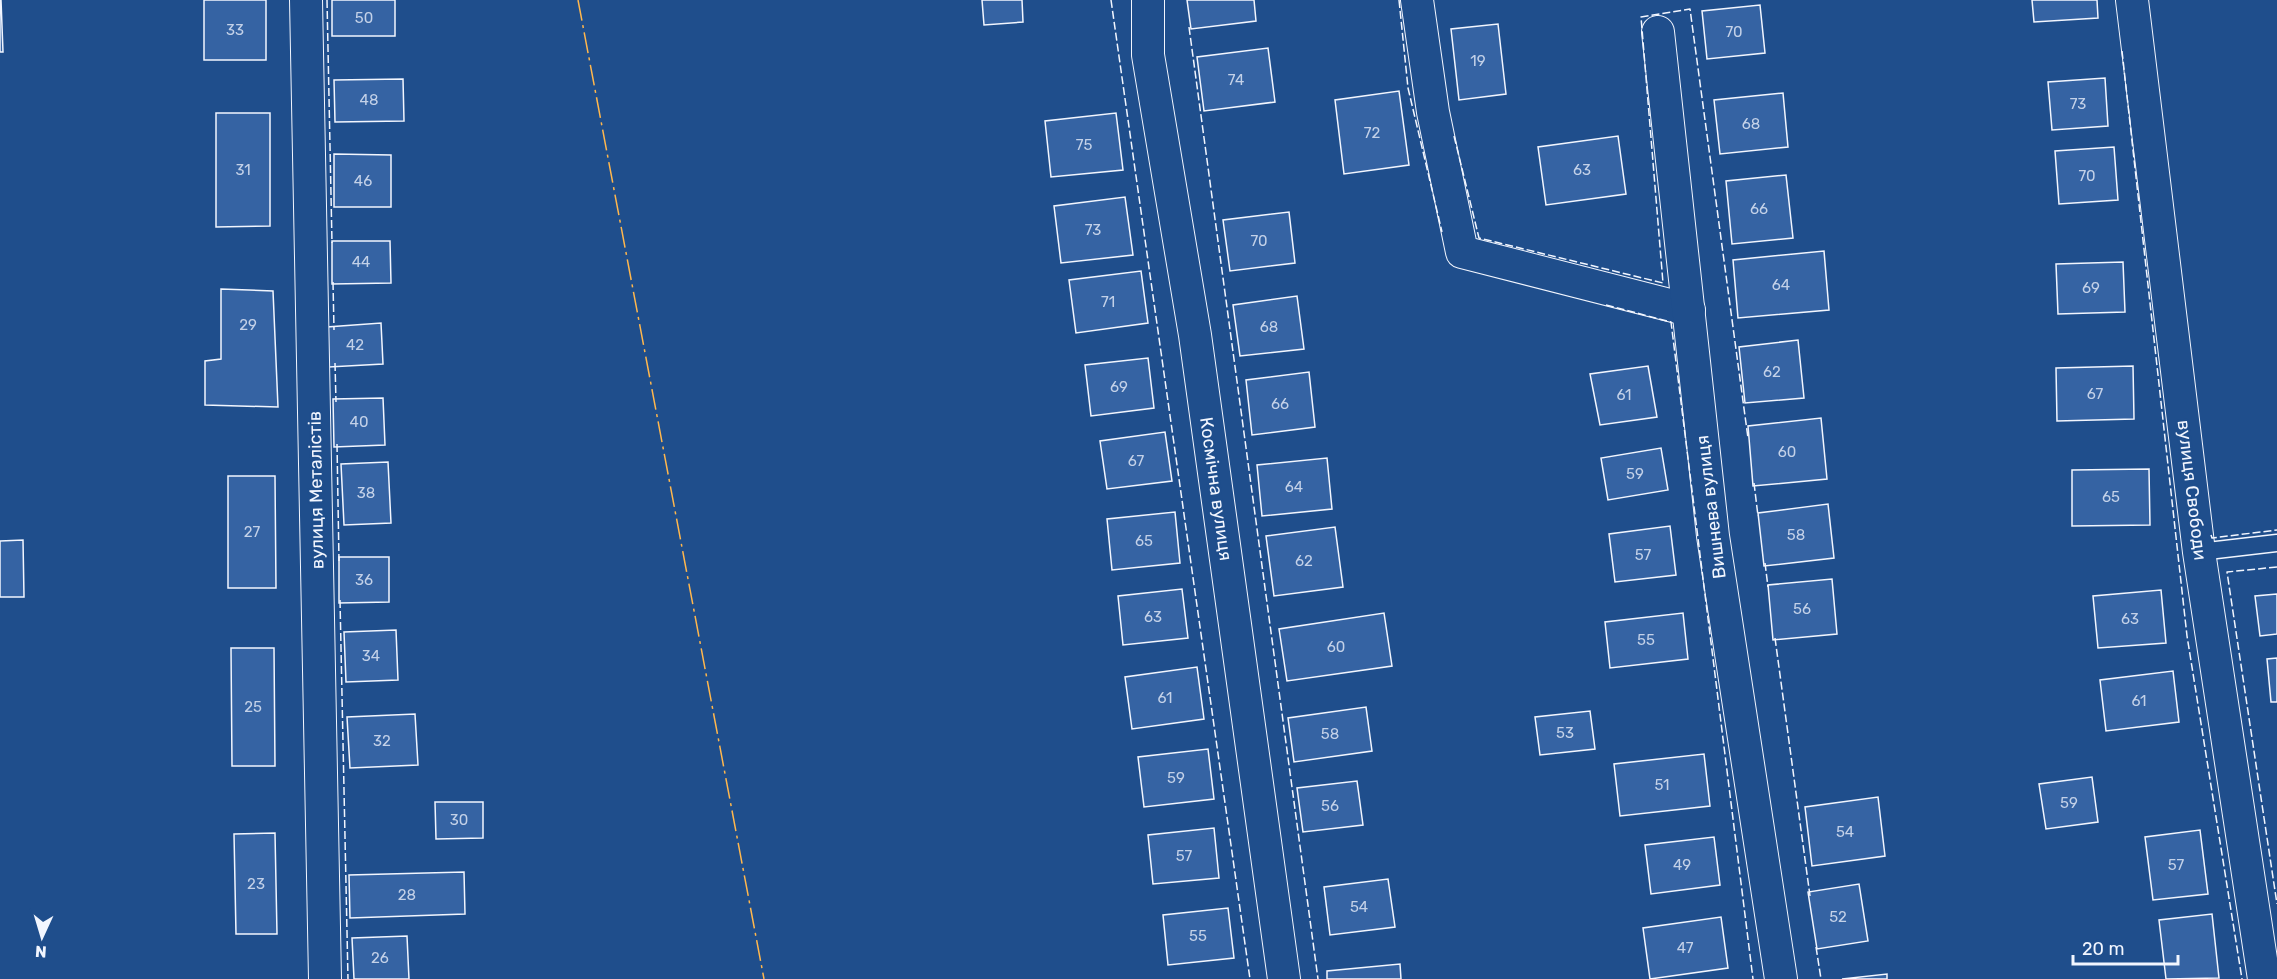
<svg xmlns="http://www.w3.org/2000/svg" width="2277" height="979" font-family="Rubik,sans-serif">
	<style>
		.building { fill: #3563a3; stroke: #f2f6ff; stroke-width: 1.5 }
		.lines { fill: none; stroke-linecap: round; stroke-linejoin: round }
		.lane-casing { stroke: #f2f6ff; stroke-width: 19 }
		.street-casing { stroke: #f2f6ff; stroke-width: 34 }
		.lane { stroke: #1f4e8c; stroke-width: 16 }
		.street { stroke: #1f4e8c; stroke-width: 32 }
		.fence { stroke: #f2f6ff; stroke-width: 1.5; stroke-dasharray: 8 3; stroke-linecap: butt }
		.power { stroke: #ffb74d; stroke-width: 1.5; stroke-dasharray: 21 4.5 3 4.5; stroke-linecap: butt }
		.labels { text-anchor: middle; dominant-baseline: central; stroke-width: 4.5; stroke-linejoin: round; paint-order: stroke }
		.number-label { font-size: 15px; fill: #c3d1e8 }
		.street-label { font-size: 18px; fill: #f2f6ff; stroke: #1f4e8c }
	</style>
	<rect width="100%" height="100%" fill="#1f4e8c"/>
	<g class="building">
		<polygon points="0,0 1,0 3,52 0,52"/>
		<rect x="204" y="0" width="62" height="60"/>
		<rect x="332" y="0" width="63" height="36"/>
		<polygon points="982,0 1022,0 1023,22 984,25"/>
		<polygon points="1187,0 1254,0 1256,21 1191,29"/>
		<polygon points="2032,0 2097,0 2098,18 2034,22"/>
		<polygon points="1760,5 1765,53 1707,59 1702,11"/>
		<polygon points="1498,24 1506,94 1459,100 1451,29"/>
		<polygon points="1268,48 1275,102 1204,111 1197,57"/>
		<polygon points="2105,78 2108,126 2052,130 2048,82"/>
		<polygon points="403,79 404,121 335,122 334,80"/>
		<polygon points="1399,91 1409,165 1344,174 1335,100"/>
		<polygon points="1783,93 1788,147 1720,154 1714,100"/>
		<polygon points="216,113 270,113 270,226 216,227"/>
		<polygon points="1116,113 1123,170 1051,177 1045,121"/>
		<polygon points="1618,136 1626,194 1546,205 1538,147"/>
		<polygon points="2114,147 2118,200 2059,204 2055,151"/>
		<polygon points="334,154 391,155 391,207 334,207"/>
		<polygon points="1786,175 1793,238 1732,244 1726,181"/>
		<polygon points="1125,197 1133,255 1061,263 1054,206"/>
		<polygon points="1289,212 1295,263 1230,271 1223,220"/>
		<polygon points="332,241 390,241 391,283 332,284"/>
		<polygon points="1824,251 1829,310 1738,318 1733,260"/>
		<polygon points="2123,262 2125,312 2058,314 2056,264"/>
		<polygon points="1141,271 1148,323 1076,333 1069,280"/>
		<polygon points="221,289 273,291 278,407 205,405 205,361 221,359"/>
		<polygon points="1297,296 1304,349 1240,356 1233,305"/>
		<polygon points="381,323 383,364 329,367 327,327"/>
		<polygon points="1798,340 1804,398 1745,403 1739,347"/>
		<polygon points="1148,358 1154,408 1091,416 1085,365"/>
		<polygon points="1648,366 1657,417 1600,425 1590,374"/>
		<polygon points="2133,366 2134,419 2057,421 2056,368"/>
		<polygon points="1309,372 1315,427 1252,435 1246,380"/>
		<polygon points="383,398 385,445 334,447 333,399"/>
		<polygon points="1821,418 1827,479 1753,486 1748,426"/>
		<polygon points="1165,432 1172,481 1107,489 1100,441"/>
		<polygon points="1661,448 1668,490 1608,500 1601,458"/>
		<polygon points="1327,458 1332,509 1262,516 1257,465"/>
		<polygon points="388,462 391,523 344,525 341,464"/>
		<polygon points="2149,469 2150,525 2072,526 2072,470"/>
		<polygon points="228,476 275,476 276,588 228,588"/>
		<polygon points="1828,504 1834,558 1764,566 1758,513"/>
		<polygon points="1175,512 1180,563 1112,570 1107,519"/>
		<polygon points="1670,526 1676,575 1615,582 1609,534"/>
		<polygon points="1335,527 1343,587 1274,596 1266,536"/>
		<polygon points="23,540 24,597 0,597 0,541"/>
		<polygon points="339,557 389,557 389,602 339,603"/>
		<polygon points="1832,579 1837,634 1773,640 1768,585"/>
		<polygon points="1182,589 1188,638 1123,645 1118,596"/>
		<polygon points="2161,590 2166,643 2098,648 2093,596"/>
		<polygon points="2277,594 2277,634 2260,636 2255,596"/>
		<polygon points="1384,613 1392,666 1287,681 1279,629"/>
		<polygon points="1683,613 1688,659 1610,668 1605,622"/>
		<polygon points="396,630 398,680 346,682 344,632"/>
		<polygon points="231,648 274,648 275,766 232,766"/>
		<polygon points="2277,658 2277,702 2271,702 2267,659"/>
		<polygon points="1197,667 1204,719 1132,729 1125,677"/>
		<polygon points="2173,671 2179,722 2106,731 2100,680"/>
		<polygon points="1366,707 1372,751 1294,762 1288,718"/>
		<polygon points="1590,711 1595,749 1540,755 1535,717"/>
		<polygon points="415,714 418,765 350,768 347,717"/>
		<polygon points="1208,749 1214,799 1144,807 1138,757"/>
		<polygon points="1704,754 1710,806 1620,816 1614,764"/>
		<polygon points="2092,777 2098,822 2046,829 2039,784"/>
		<polygon points="1357,781 1363,825 1303,832 1297,788"/>
		<polygon points="1878,797 1885,856 1812,866 1805,807"/>
		<polygon points="435,802 483,802 483,838 436,839"/>
		<polygon points="1214,828 1219,878 1153,884 1148,835"/>
		<polygon points="2200,830 2208,894 2153,900 2145,837"/>
		<polygon points="275,833 277,934 236,934 234,834"/>
		<polygon points="1714,837 1720,885 1651,894 1645,845"/>
		<polygon points="464,872 465,914 350,918 349,875"/>
		<polygon points="1388,879 1395,927 1330,935 1324,887"/>
		<polygon points="1859,884 1868,941 1817,949 1808,892"/>
		<polygon points="1228,908 1234,958 1168,965 1163,915"/>
		<polygon points="2212,914 2219,978 2166,979 2159,920"/>
		<polygon points="1721,917 1728,968 1650,979 1643,928"/>
		<polygon points="407,936 409,979 354,979 352,938"/>
		<polygon points="1400,964 1401,979 1327,979 1327,971"/>
		<polygon points="1887,974 1887,979 1842,979"/>
	</g>
	<g class="lines">
		<defs>
			<polyline id="lane" points="2199,552 2277,543"/>
			<g id="street">
				<polyline points="306,0 325,979"/>
				<polyline points="1148,0 1148,55 1195,335 1284,979"/>
				<polyline points="1417,0 1433,112 1462,252 1689,310"/>
				<polyline points="2132,0 2199,552 2264,979"/>
				<polyline points="1658,32 1713,536 1781,979"/>
			</g>
		</defs>
		<use href="#lane" class="lane-casing"/>
		<use href="#street" class="street-casing"/>
		<use href="#lane" class="lane"/>
		<use href="#street" class="street"/>
		<g class="fence">
			<polyline points="327,0 332,243"/>
			<polyline points="1111,0 1250,979"/>
			<polyline points="1399,0 1408,88 1442,232"/>
			<polyline points="1189,27 1318,979"/>
			<polyline points="2122,51 2187,636 2242,979"/>
			<polyline points="1454,136 1479,238 1663,283 1641,17 1690,9 1748,438"/>
			<polyline points="333,282 334,330"/>
			<polyline points="1606,305 1671,322 1753,979"/>
			<polyline points="335,363 336,402"/>
			<polyline points="337,444 339,561"/>
			<polyline points="1754,483 1758,516"/>
			<polyline points="2211,535 2212,538 2277,530"/>
			<polyline points="1765,563 1768,587"/>
			<polyline points="2277,567 2227,572 2277,904"/>
			<polyline points="340,600 348,979"/>
			<polyline points="1775,638 1810,896"/>
			<polyline points="1816,947 1821,979"/>
		</g>
		<polyline class="power" points="578,0 764,979"/>
	</g>
	<g class="labels">
		<g class="number-label">
			<text x="364" y="18">50</text>
			<text x="235" y="30">33</text>
			<text x="1734" y="32">70</text>
			<text x="1478" y="61">19</text>
			<text x="1236" y="80">74</text>
			<text x="369" y="100">48</text>
			<text x="2078" y="104">73</text>
			<text x="1751" y="124">68</text>
			<text x="1372" y="133">72</text>
			<text x="1084" y="145">75</text>
			<text x="243" y="170">31</text>
			<text x="1582" y="170">63</text>
			<text x="2087" y="176">70</text>
			<text x="363" y="181">46</text>
			<text x="1759" y="209">66</text>
			<text x="1093" y="230">73</text>
			<text x="1259" y="241">70</text>
			<text x="361" y="262">44</text>
			<text x="1781" y="285">64</text>
			<text x="2091" y="288">69</text>
			<text x="1108" y="302">71</text>
			<text x="248" y="325">29</text>
			<text x="1269" y="327">68</text>
			<text x="355" y="345">42</text>
			<text x="1772" y="372">62</text>
			<text x="1119" y="387">69</text>
			<text x="2095" y="394">67</text>
			<text x="1624" y="395">61</text>
			<text x="1280" y="404">66</text>
			<text x="359" y="422">40</text>
			<text x="1787" y="452">60</text>
			<text x="1136" y="461">67</text>
			<text x="1635" y="474">59</text>
			<text x="1294" y="487">64</text>
			<text x="366" y="493">38</text>
			<text x="2111" y="497">65</text>
			<text x="252" y="532">27</text>
			<text x="1796" y="535">58</text>
			<text x="1144" y="541">65</text>
			<text x="1643" y="555">57</text>
			<text x="1304" y="561">62</text>
			<text x="364" y="580">36</text>
			<text x="1802" y="609">56</text>
			<text x="1153" y="617">63</text>
			<text x="2130" y="619">63</text>
			<text x="1646" y="640">55</text>
			<text x="1336" y="647">60</text>
			<text x="371" y="656">34</text>
			<text x="1165" y="698">61</text>
			<text x="2139" y="701">61</text>
			<text x="253" y="707">25</text>
			<text x="1565" y="733">53</text>
			<text x="1330" y="734">58</text>
			<text x="382" y="741">32</text>
			<text x="1176" y="778">59</text>
			<text x="1662" y="785">51</text>
			<text x="2069" y="803">59</text>
			<text x="1330" y="806">56</text>
			<text x="459" y="820">30</text>
			<text x="1845" y="832">54</text>
			<text x="1184" y="856">57</text>
			<text x="1682" y="865">49</text>
			<text x="2176" y="865">57</text>
			<text x="256" y="884">23</text>
			<text x="407" y="895">28</text>
			<text x="1359" y="907">54</text>
			<text x="1838" y="917">52</text>
			<text x="1198" y="936">55</text>
			<text x="1685" y="948">47</text>
			<text x="380" y="958">26</text>
		</g>
		<g class="street-label">
			<text transform="translate(1216 489) rotate(82)">Космічна вулиця</text>
			<text transform="translate(316 490) rotate(-91)">вулиця Металістів</text>
			<text transform="translate(2192 490) rotate(83)">вулиця Свободи</text>
			<text transform="translate(1711 507) rotate(-97)">Вишнева вулиця</text>
		</g>
	</g>
	<g transform="translate(42 937) rotate(184)" stroke="#1f4e8c" stroke-width="4.5" paint-order="stroke">
	<path d="M0-4.5L10 22L0 15L-10 22Z" fill="#f2f6ff"/>
	<text y="-9" font-size="16" font-weight="bold" text-anchor="middle" fill="#f2f6ff">N</text>
	</g>
	<path d="M2073 955v9h105v-9" fill="none" stroke="#f2f6ff" stroke-width="3"/>
	<text x="2082" y="955" font-size="18" fill="#f2f6ff" stroke="#1f4e8c" stroke-width="4.5" paint-order="stroke">20 m</text>
</svg>
